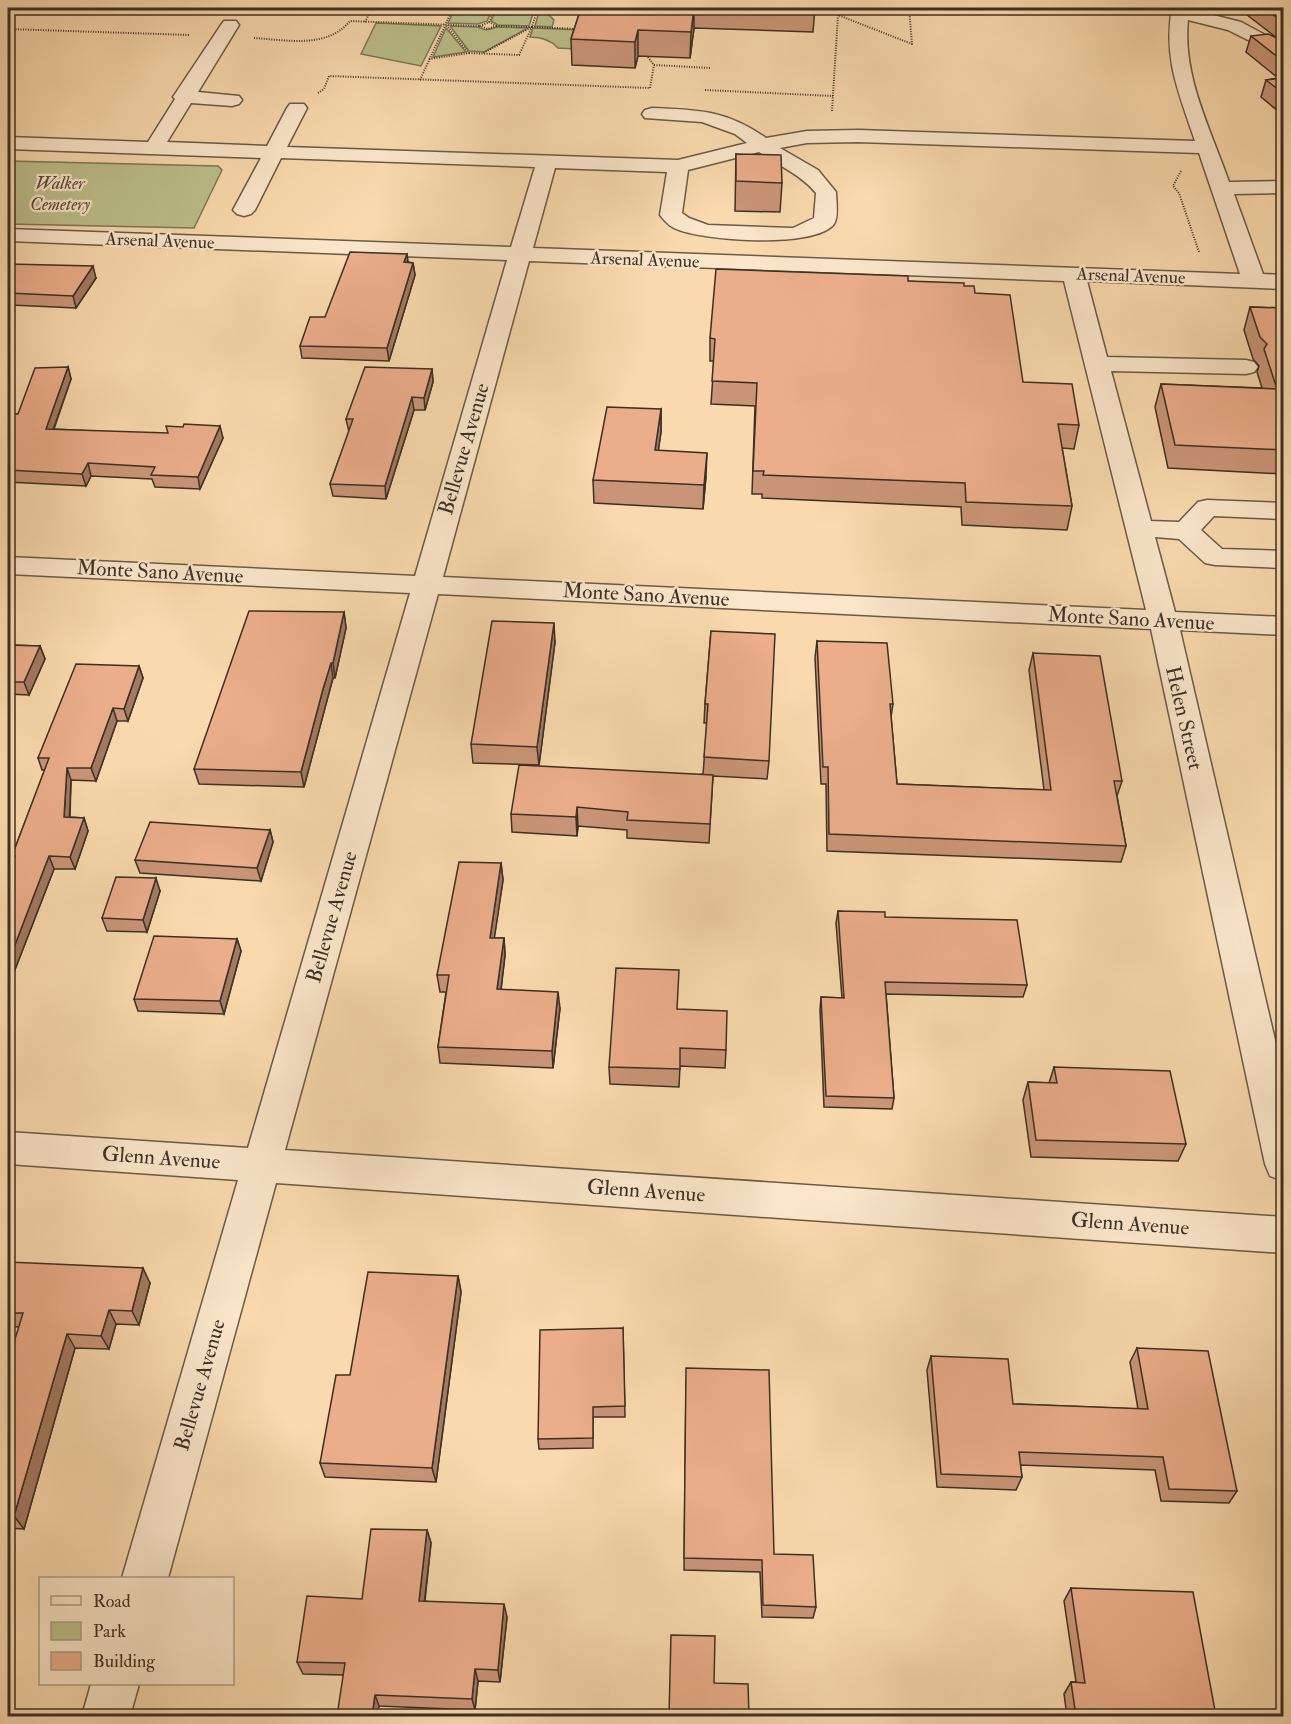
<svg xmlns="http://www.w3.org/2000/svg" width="1291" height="1724" font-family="'IM FELL Double Pica',serif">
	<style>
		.green { fill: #bcbf8b; stroke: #7c7859; stroke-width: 1.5 }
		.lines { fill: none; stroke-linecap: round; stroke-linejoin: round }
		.minor-casing { stroke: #6a5a48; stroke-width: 3 }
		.path { stroke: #3b3027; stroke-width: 2; stroke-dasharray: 1 1.5; stroke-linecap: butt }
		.minor { fill: #fbe6ca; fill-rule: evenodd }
		.wall { fill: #ca9577; stroke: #3b3027; stroke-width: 1.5 }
		.shaded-wall { fill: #a47961; stroke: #3b3027; stroke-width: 1.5 }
		.building { fill: #ebad8a; stroke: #3b3027; stroke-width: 1.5 }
		.labels { text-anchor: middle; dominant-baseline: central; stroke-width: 4.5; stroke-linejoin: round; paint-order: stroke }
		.far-park-label { font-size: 18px; font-style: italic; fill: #554d3b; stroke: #fbe6ca }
		.far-street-label { font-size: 18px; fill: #3b3027; stroke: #fbe6ca }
		.street-label { font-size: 21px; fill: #3b3027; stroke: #fbe6ca }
	</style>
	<rect width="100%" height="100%" fill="#f9d9ad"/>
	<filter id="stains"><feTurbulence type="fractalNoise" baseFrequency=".00333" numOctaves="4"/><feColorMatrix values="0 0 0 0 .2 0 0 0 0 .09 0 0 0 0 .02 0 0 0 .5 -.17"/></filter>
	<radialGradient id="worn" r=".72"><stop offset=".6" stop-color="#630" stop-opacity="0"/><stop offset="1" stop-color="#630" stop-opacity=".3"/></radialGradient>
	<g class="green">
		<polygon points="455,8 493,8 487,21 478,24 448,23"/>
		<polygon points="497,8 535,8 529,26 498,25 491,21"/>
		<path d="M540 8H599L582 14C572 8 558 7 549 15L554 20 552 27 535 26Z"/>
		<polygon points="376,23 441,26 421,66 361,54"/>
		<polygon points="450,26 477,27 486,30 498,27 528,28 484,52 469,51"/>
		<polygon points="446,28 466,52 433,57"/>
		<path d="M533 28 582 30 575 49 558 48C551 40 540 37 530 37Z"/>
		<polygon points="8,161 218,166 222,170 194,228 8,224"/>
	</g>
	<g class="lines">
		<defs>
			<g id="minor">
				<path d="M1172 8H1188L1189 9 1241 22 1284 45V58L1228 30 1188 20C1182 76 1211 130 1229 182L1284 181V193L1234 194 1263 274 1284 275V289L1087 281 1107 357 1246 360 1254 362 1258 367 1254 372 1246 374 1111 371 1151 521 1179 522 1198 502 1207 500 1284 503V519L1214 516 1201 530 1222 549 1284 551V568L1215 565 1205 563 1179 539 1155 537 1175 612 1284 617V635L1180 630 1284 1079V1181L1270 1176 1265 1164 1151 629 438 594 285 1150 1284 1217V1253L276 1183 168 1578H122L238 1180 8 1164V1132L248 1148 410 593 8 574V557L415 576 507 260 8 241V229L511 247 535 167 281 158 255 210 251 214 244 216 237 214 233 210 261 158 8 149V137L148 142 175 99 173 97 221 25 224 21H236L239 25 198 92 239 96 242 100 239 104 232 106 191 103 167 142 267 146 287 108 290 104H304L307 108 287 147 678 160 747 143 735 134 702 122 645 118 642 114 645 110 652 108C699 110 726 110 766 138L807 131 858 130 1195 141C1179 93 1163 59 1172 8ZM858 142 1199 153 1240 274 533 248 555 168 667 172 660 215C664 220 668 225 674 228 700 241 815 249 834 224 839 217 836 200 836 192L818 170 780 148 807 143ZM759 152C779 166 800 174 816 193L814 218 793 228 708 225 689 218 682 213 688 170ZM529 261 1064 281 1146 610 443 577Z"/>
				<polygon points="91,1684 139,1684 130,1716 82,1716"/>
			</g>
		</defs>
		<use href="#minor" class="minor-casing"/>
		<g class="path">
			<polyline points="365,22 372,8"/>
			<polyline points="489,22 495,8"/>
			<polygon points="489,22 496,26 488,29 480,26"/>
			<polyline points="496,26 532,27 538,8"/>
			<polyline points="532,27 579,29"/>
			<polyline points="8,29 190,35"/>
			<path d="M254 38C287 40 327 49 350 21L480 26"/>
			<polyline points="469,53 519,55 532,27 483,53"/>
			<polyline points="645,53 654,65 710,68"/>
			<polyline points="429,59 469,53 446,25"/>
			<polyline points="420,80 453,8"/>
			<polyline points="705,90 833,96"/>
			<polyline points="318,93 324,89 329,76 650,88 654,65"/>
			<polyline points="832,111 838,15 912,44 909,8"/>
			<polyline points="1181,171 1173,186 1179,193 1199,252"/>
		</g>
		<use href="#minor" class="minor"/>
	</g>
	<g class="wall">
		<polygon points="162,8 220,8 219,9"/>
		<polygon points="411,8 446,8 444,12 412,10"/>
		<polygon points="581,8 815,8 813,32 694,28 690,58 638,56 635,68 572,65 571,39"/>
		<polygon points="1238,8 1284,8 1284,116 1261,97 1266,80 1278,78 1246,52 1251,36 1277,38"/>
		<polygon points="736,154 782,183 780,212 735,211"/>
		<polygon points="407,254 408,262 413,263 415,275 389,361 302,358 300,346 325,317"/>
		<polygon points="8,264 96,278 76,308 11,305 9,308 8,308"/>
		<polygon points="908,281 964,286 975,293 1023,382 1079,425 1074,449 1062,448 1072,506 1067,530 962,525 961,507 762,498 762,494 752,494 755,406 711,404 714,361 710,361 710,338"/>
		<polygon points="1250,307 1284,308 1284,474 1168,468 1155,407 1161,384 1262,388 1257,372 1259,366 1253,359 1244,330"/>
		<polygon points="68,367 71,379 54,429 223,438 200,489 155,487 152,479 91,476 86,486 8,482 8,414 18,414"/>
		<polygon points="432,369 433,382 425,410 414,410 386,499 333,496 330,484 349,432 346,419"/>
		<polygon points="661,409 661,432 658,451 706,476 703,509 594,503 593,480"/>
		<polygon points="344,612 346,628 335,678 333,678 326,704 304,787 199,784 194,769"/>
		<polygon points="711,631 769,761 767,779 713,776 709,843 627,838 627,830 578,826 577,836 512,832 511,814 703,774 707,723 704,723 705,704"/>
		<polygon points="817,641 893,704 891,717 897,784 1044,790 1029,670 1033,653 1122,781 1117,796 1126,846 1121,862 827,851 826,784 821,784 815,658"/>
		<polygon points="555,642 539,765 473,763 471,744"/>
		<polygon points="8,645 40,646 45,659 29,695 8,694"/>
		<polygon points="139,666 143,678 128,721 117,721 96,781 71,780 70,817 84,818 88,831 75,869 54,869 11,980 8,980 8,874 14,859 12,856 45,770 42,770 38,758"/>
		<polygon points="270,830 273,842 261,881 140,873 135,860"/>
		<polygon points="501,863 503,880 494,938 504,938 505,955 501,990 560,1008 553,1068 440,1063 438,1047 446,992 440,992 437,975"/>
		<polygon points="160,891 147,932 107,931 102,918"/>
		<polygon points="838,911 885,917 1027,985 1023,997 886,994 894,1098 892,1109 824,1107 820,1010 821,997 842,998 836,923"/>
		<polygon points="237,939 241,951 224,1014 138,1011 134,999"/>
		<polygon points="677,1009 726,1050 725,1068 680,1066 679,1087 610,1084 609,1067"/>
		<polygon points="1054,1067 1186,1144 1178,1161 1031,1157 1023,1100 1028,1082 1049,1083"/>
		<polygon points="8,1262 150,1283 139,1325 116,1324 109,1349 75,1348 24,1529 8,1528 8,1362 19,1327 8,1326"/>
		<polygon points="458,1276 461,1292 436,1482 325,1477 320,1463 350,1375"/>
		<polygon points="623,1328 625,1417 593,1417 593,1448 539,1449 538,1439"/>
		<polygon points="1137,1348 1237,1491 1229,1503 1161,1501 1155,1470 1020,1465 1022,1477 1016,1490 937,1487 927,1370 931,1356 1013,1404 1138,1409 1130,1362"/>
		<polygon points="686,1382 774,1554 816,1607 813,1618 762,1617 760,1572 684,1570"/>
		<polygon points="427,1530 431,1543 425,1601 507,1617 500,1682 478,1681 475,1710 379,1706 343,1675 303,1674 297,1662 362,1599"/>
		<polygon points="1071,1588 1216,1716 1067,1716 1064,1694 1071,1682 1076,1682 1064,1601"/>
	</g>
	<g class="shaded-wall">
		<polygon points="694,8 694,28 690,58 691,32"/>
		<polygon points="638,30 638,56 635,68 635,42"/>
		<polygon points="407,254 408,266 404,262"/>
		<polygon points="413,263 415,275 389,361 387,348"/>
		<polygon points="93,266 96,278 76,308 73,296"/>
		<polygon points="8,293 11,305 9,308 8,303"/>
		<polygon points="68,367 71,379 49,441 46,429"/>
		<polygon points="432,369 433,382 425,410 424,398"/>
		<polygon points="412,397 414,410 386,499 385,486"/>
		<polygon points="661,409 661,432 655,474 655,450"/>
		<polygon points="220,426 223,438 200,489 198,477"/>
		<polygon points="707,453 706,476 703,509 704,485"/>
		<polygon points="88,463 91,476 86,486 82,474"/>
		<polygon points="344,612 346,628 335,678 333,663"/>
		<polygon points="554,623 555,642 539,765 537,747"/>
		<polygon points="40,646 45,659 29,695 24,682"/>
		<polygon points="331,663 333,678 326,704 304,787 301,772 323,689"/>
		<polygon points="139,666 143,678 128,721 124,709"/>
		<polygon points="113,708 117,721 96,781 91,768"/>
		<polygon points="67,768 71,780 69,829 64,817"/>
		<polygon points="577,807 578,826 577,836 576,817"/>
		<polygon points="84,818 88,831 75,869 70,857"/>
		<polygon points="270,830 273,842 261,881 257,868"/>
		<polygon points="49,856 54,869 11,980 8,972 8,963"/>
		<polygon points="501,863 503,880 492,954 490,938"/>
		<polygon points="156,878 160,891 147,932 143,920"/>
		<polygon points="504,938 505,955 499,1006 497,989"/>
		<polygon points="237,939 241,951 224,1014 220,1001"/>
		<polygon points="558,992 560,1008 553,1068 552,1051"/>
		<polygon points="143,1268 150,1283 139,1325 132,1311"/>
		<polygon points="458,1276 461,1292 436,1482 432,1468"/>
		<polygon points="109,1310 116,1324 109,1349 101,1336"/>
		<polygon points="67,1334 75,1348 24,1529 14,1516"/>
		<polygon points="427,1530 431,1543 423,1613 419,1601"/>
		<polygon points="504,1604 507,1617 500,1682 498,1670"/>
		<polygon points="475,1669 478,1681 475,1710 472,1699"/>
		<polygon points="375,1695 379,1706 378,1716 372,1716"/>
	</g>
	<g class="building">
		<polygon points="581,8 694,8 691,32 638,30 635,42 571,39"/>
		<polygon points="1264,8 1284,8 1284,23"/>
		<polygon points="1268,34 1284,41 1284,62 1251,36"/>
		<polygon points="1284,78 1284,94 1266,80"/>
		<polygon points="736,154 781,155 782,183 736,181"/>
		<polygon points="350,252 407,254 404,262 413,263 387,348 300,346 310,317 325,317"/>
		<polygon points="8,264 93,266 73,296 8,293"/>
		<polygon points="716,269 908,276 908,281 964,283 964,286 974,286 975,293 1010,295 1023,382 1072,384 1079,425 1058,424 1072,506 966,502 965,483 763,475 764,471 753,471 757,383 712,381 715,339 710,338"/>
		<polygon points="1250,307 1284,308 1284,450 1175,445 1161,384 1277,389 1264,349 1267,344 1260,337"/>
		<polygon points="68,367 46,429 168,433 166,426 183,427 184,424 220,426 198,477 151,475 155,467 88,463 82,474 8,470 8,414 18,414 35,368"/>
		<polygon points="365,367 432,369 424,398 412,397 385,486 330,484 353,419 346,419"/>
		<polygon points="607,407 661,409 655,450 707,453 704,485 593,480"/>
		<polygon points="249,611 344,612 333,663 331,663 323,689 301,772 194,769"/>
		<polygon points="492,621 554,623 537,747 471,744"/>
		<polygon points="711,631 775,634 769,761 704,757 708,704 705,704"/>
		<polygon points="817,641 887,643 893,704 890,704 897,784 1051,790 1033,653 1100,656 1122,781 1114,781 1126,846 829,834 828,767 823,767"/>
		<polygon points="8,645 40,646 24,682 8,682"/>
		<polygon points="76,664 139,666 124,709 113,708 91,768 67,768 64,817 84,818 70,857 49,856 8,963 8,874 15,856 12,856 49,758 38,758"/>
		<polygon points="519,765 713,775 710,824 627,820 628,812 577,807 576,817 511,814"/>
		<polygon points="150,822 270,830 257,868 135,860"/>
		<polygon points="459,862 501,863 490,938 504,938 497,989 558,992 552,1051 438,1047 449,975 437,975"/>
		<polygon points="116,877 156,878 143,920 102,918"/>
		<polygon points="838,911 885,912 885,917 1017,920 1027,985 885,982 894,1098 826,1096 821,997 844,998"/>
		<polygon points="154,936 237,939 220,1001 134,999"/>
		<polygon points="616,968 679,970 677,1009 727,1011 726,1050 680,1048 680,1069 609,1067"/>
		<polygon points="1054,1067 1170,1071 1186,1144 1036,1140 1028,1082 1057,1083"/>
		<polygon points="8,1262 143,1268 132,1311 109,1310 101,1336 67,1334 14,1516 8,1516 8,1362 23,1313 8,1313"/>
		<polygon points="368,1272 458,1276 432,1468 320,1463 336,1375 350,1375"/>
		<polygon points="623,1328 625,1406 593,1407 593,1438 538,1439 540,1330"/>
		<polygon points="1137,1348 1208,1351 1237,1491 1169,1489 1163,1457 1019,1452 1022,1477 941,1474 931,1356 1008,1359 1013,1404 1148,1409"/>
		<polygon points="686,1368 769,1370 774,1554 813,1555 816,1607 763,1605 762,1560 684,1558"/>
		<polygon points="371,1529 427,1530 419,1601 504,1604 498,1670 475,1669 472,1699 375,1695 372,1716 337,1716 345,1663 297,1662 307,1596 362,1599"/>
		<polygon points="1071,1588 1193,1592 1216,1716 1076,1716 1071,1682 1085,1683"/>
		<polygon points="671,1635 715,1636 714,1683 748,1684 749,1716 669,1716"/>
	</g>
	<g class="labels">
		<g class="far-park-label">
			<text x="60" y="183">Walker<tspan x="60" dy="21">Cemetery</tspan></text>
		</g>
		<g class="far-street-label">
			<text transform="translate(160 241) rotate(2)">Arsenal Avenue</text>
			<text transform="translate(645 260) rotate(2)">Arsenal Avenue</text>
			<text transform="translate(1131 276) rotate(2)">Arsenal Avenue</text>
		</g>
		<g class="street-label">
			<text transform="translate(464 449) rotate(-74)">Bellevue Avenue</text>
			<text transform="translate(160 572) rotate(3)">Monte Sano Avenue</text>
			<text transform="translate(646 595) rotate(3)">Monte Sano Avenue</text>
			<text transform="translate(1131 619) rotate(3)">Monte Sano Avenue</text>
			<text transform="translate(1184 718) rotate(77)">Helen Street</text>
			<text transform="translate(332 917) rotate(-74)">Bellevue Avenue</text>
			<text transform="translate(161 1158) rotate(4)">Glenn Avenue</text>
			<text transform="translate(646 1191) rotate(4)">Glenn Avenue</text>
			<text transform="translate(1130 1224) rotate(4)">Glenn Avenue</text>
			<text transform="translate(200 1385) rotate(-74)">Bellevue Avenue</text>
		</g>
	</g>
	<rect width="1291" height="1724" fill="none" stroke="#f9d9ad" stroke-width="30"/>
	<rect x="9" y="9" width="1273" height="1706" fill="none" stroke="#3b3027" stroke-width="3"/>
	<rect x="15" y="15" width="1261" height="1694" fill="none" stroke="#3b3027" stroke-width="1.5"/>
	<rect x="39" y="1577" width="195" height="108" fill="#fbe6ca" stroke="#ae9d89" stroke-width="1.5"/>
	<rect x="51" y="1596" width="30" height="9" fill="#fbe6ca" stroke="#ae9d89" stroke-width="1.5"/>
	<text x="93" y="1607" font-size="18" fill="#3b3027">Road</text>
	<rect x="51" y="1622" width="30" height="18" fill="#bcbf8b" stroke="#ae9d89" stroke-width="1.5"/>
	<text x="93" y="1637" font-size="18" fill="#3b3027">Park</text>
	<rect x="51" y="1652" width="30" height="18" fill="#ebad8a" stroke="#ae9d89" stroke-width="1.5"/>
	<text x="93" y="1667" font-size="18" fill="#3b3027">Building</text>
	<rect width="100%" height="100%" filter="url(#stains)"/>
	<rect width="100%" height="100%" fill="url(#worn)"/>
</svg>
